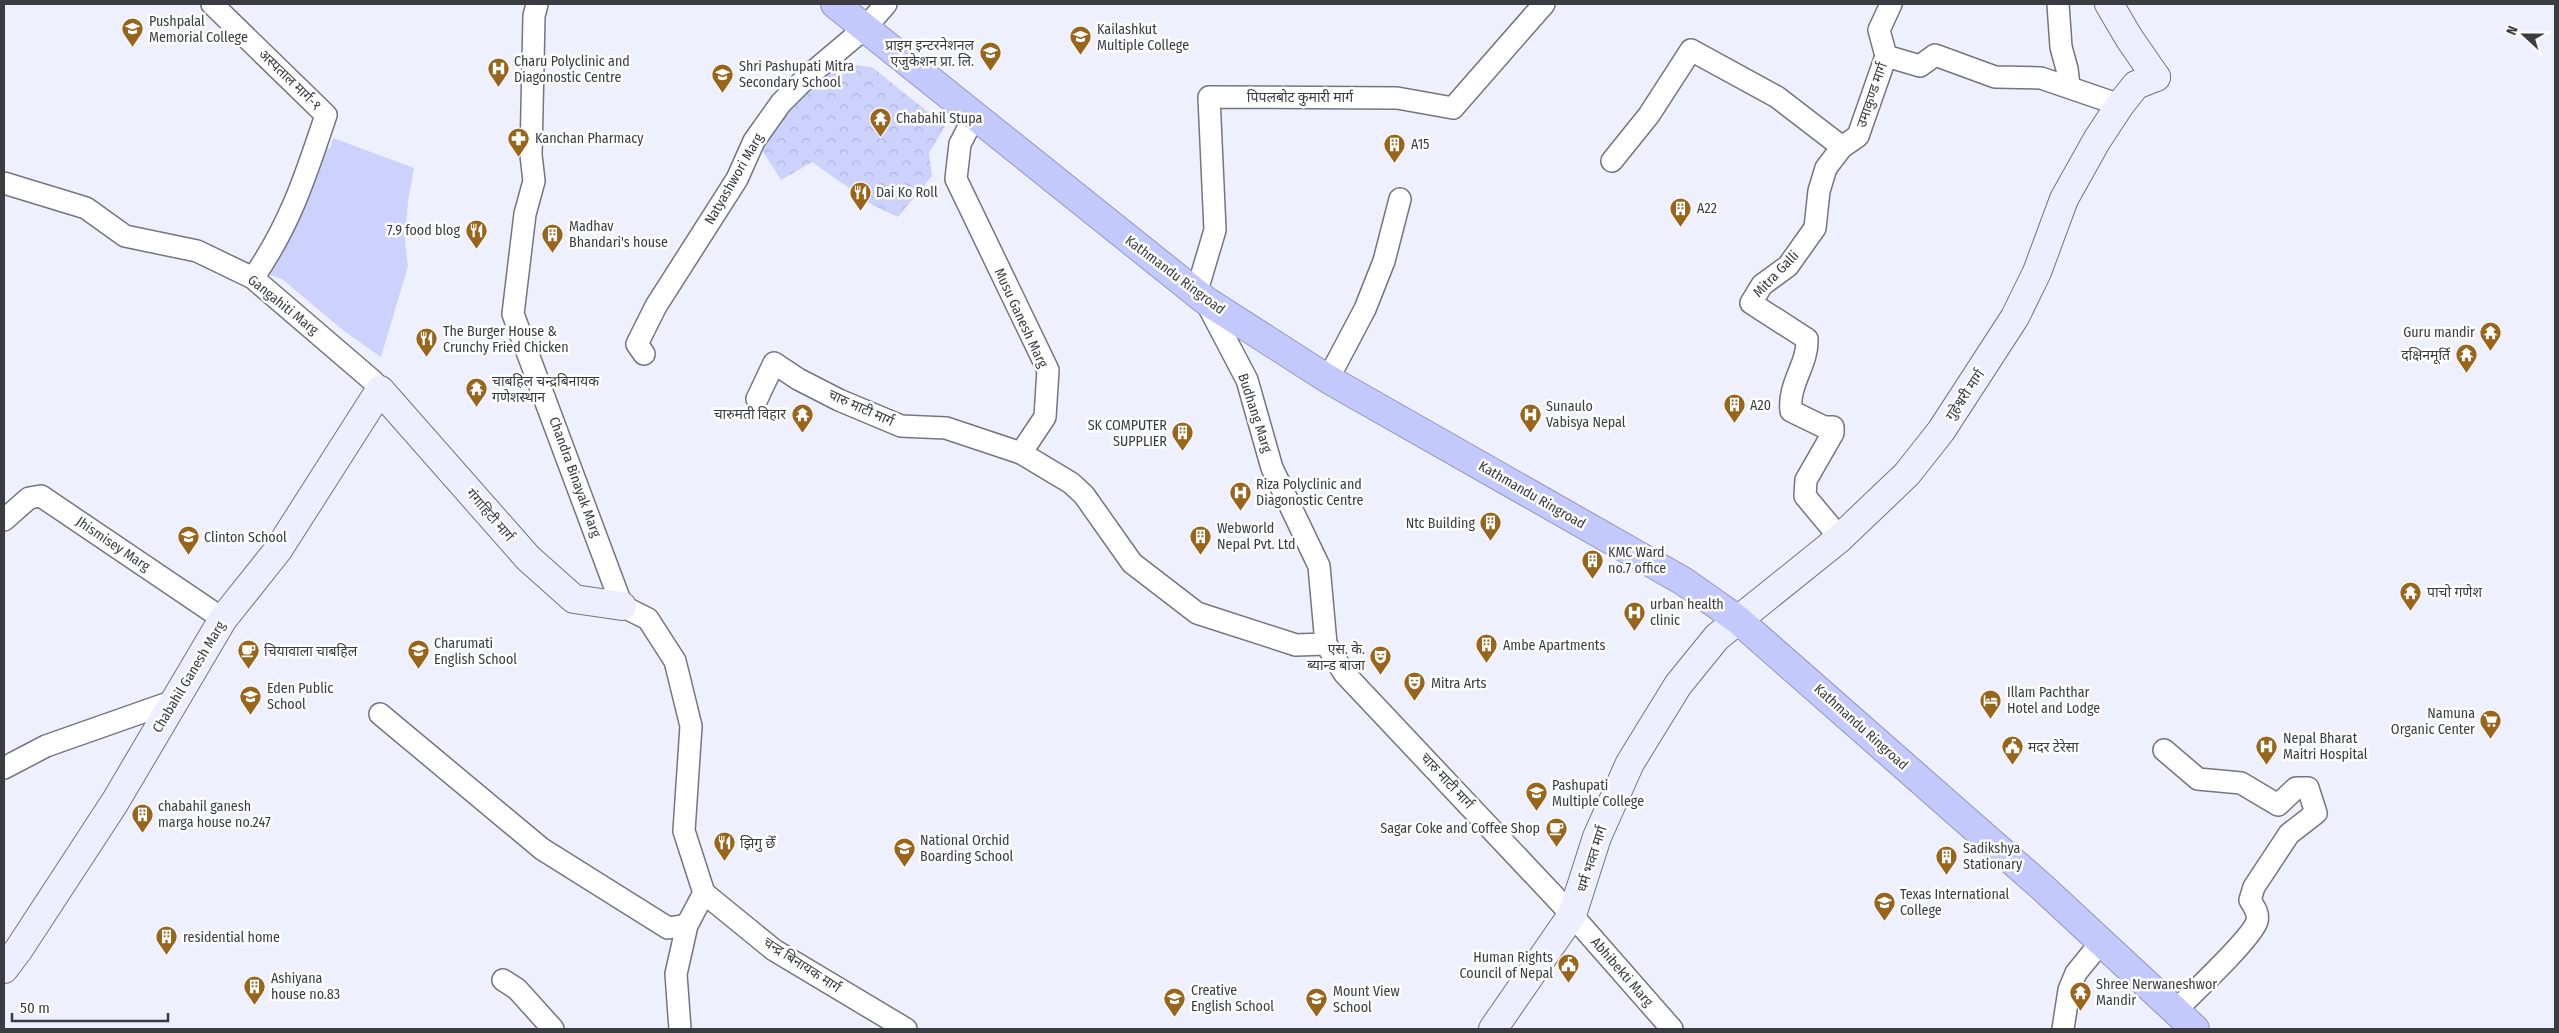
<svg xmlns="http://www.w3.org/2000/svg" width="2559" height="1033" font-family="'Fira Sans Condensed','Noto Sans Devanagari',sans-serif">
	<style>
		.park { fill: url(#park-crowns) }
		.pitch { fill: #cdd2fc }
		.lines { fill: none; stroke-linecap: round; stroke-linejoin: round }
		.street-casing { stroke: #747581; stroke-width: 24 }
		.secondary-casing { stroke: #747581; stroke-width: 30 }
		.highway-casing { stroke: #9397bb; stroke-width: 30 }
		.street { stroke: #fff; stroke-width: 21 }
		.secondary { stroke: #edeefe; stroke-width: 28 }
		.highway { stroke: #c3c8fd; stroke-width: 28 }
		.labels { text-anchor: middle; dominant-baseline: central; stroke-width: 5; stroke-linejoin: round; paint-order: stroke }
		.poi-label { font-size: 14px; fill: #3b3c41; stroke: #fefefe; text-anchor: start }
		.street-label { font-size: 14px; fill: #3b3c41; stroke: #fefefe }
	</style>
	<defs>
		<pattern id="park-crowns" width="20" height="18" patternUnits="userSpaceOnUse" patternTransform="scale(1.25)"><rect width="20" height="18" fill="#cdd2fc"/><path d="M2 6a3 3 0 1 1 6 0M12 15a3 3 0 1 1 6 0" fill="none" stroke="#b1b5d9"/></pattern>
	</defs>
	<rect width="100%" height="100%" fill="#eef0fe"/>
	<polygon class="park" points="848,64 872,67 945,126 929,153 932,176 898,217 874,206 812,162 781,180 757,142 834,66"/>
	<polygon class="pitch" points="333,138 414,168 408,202 405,240 408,266 381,357 344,331 282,279 264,273 287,244 302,215 323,148 330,149"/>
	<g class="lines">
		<defs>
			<g id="street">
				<path d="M212 4 326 115C306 175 290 225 253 278"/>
				<polyline points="537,4 534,16 531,155 534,181 525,214 513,314 622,606 648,619 675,661 691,726 684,831 704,893 687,925 676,974 680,1029"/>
				<polyline points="2058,4 2061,47 2067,69 2069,86"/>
				<polyline points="1886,56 1879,30 1891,4"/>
				<polyline points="975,115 960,144 956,179 1048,370 1045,417 1021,453 1071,483 1084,495 1132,563 1197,613 1296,645 1326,644"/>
				<polyline points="1612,161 1649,115 1691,50 1777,97 1842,147 1858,136 1886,56 1920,66 1935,55 1995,77 2041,78 2120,105"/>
				<polyline points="4,183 86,208 125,236 197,251 253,278 373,381 380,390"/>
				<polyline points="1196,294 1215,230 1209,97 1397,98 1453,108 1544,4"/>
				<polyline points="1205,300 1247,380 1272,468 1319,566 1326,644 1344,673 1572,915 1672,1029"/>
				<polyline points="644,354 637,344 656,306 737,179 754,141 781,103 808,76 865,28 886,4"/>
				<polyline points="1328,379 1365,309 1384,261 1400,199"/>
				<polyline points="757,399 774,363 798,379 839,400 901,426 946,428 1021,453"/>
				<polyline points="4,520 29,498 41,496 223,619"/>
				<path d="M1840 538 1805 496 1806 480 1833 433V427H1824L1791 411C1788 383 1808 365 1807 339L1751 303 1762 285 1788 266 1815 228 1819 191 1826 168 1842 147"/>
				<polyline points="380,714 542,849 668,928 687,925"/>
				<path d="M2164 750 2198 779 2241 783 2278 805 2296 788H2308L2316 813 2289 834 2254 887 2250 900C2254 907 2259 913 2257 921 2253 937 2191 995 2176 1010"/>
				<polyline points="4,768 46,746 174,701"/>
				<polyline points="704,893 774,950 906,1029"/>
				<polyline points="503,980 517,989 553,1029"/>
				<polyline points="2063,1029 2069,990 2076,973 2102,941"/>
			</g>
			<g id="secondary">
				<polyline points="2109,4 2129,38 2156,77"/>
				<polyline points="4,969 19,949 115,802 223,619 278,550 380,390 528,558 574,599 622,606"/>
				<polyline points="1493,1029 1572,915 1597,837 1630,763 1678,685 1717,637 1840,538 1907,474 1941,431 2015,317 2037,272 2064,199 2097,140 2120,105 2136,85 2156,77"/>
			</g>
			<polyline id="highway" points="835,4 1205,300 1328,379 1683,581 1737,619 2042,887 2195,1029"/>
		</defs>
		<use href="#street" class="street-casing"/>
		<use href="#secondary" class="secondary-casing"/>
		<use href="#highway" class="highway-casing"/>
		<use href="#street" class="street"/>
		<use href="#secondary" class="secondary"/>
		<use href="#highway" class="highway"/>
	</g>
	<defs>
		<symbol id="university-pin" viewBox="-11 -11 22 30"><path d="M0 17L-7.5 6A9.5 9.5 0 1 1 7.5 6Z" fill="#99651b" stroke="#fefefe"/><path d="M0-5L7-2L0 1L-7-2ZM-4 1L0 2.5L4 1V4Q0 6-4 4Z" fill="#fff"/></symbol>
		<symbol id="school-pin" viewBox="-11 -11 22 30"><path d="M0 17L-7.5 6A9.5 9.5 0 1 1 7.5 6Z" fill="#99651b" stroke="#fefefe"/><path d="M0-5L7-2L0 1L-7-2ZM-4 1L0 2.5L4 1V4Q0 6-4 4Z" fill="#fff"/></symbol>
		<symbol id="hospital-pin" viewBox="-11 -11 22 30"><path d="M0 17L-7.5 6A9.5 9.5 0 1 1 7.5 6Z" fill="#99651b" stroke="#fefefe"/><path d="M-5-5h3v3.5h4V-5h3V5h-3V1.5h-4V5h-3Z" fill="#fff"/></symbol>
		<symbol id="temple-pin" viewBox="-11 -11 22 30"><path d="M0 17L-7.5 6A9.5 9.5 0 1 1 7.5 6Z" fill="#99651b" stroke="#fefefe"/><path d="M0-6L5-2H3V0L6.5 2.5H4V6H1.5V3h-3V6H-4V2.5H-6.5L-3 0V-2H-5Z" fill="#fff"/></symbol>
		<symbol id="pharmacy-pin" viewBox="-11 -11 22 30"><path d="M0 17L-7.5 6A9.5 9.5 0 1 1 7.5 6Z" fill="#99651b" stroke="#fefefe"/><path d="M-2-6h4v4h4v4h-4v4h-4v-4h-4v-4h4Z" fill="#fff"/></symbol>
		<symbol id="building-pin" viewBox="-11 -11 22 30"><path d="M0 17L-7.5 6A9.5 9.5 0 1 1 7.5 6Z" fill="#99651b" stroke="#fefefe"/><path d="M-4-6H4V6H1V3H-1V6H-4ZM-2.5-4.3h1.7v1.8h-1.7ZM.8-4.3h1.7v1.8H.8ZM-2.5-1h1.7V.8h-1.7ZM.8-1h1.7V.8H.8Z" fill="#fff"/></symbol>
		<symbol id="restaurant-pin" viewBox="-11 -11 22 30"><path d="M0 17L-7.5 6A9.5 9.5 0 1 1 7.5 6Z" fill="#99651b" stroke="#fefefe"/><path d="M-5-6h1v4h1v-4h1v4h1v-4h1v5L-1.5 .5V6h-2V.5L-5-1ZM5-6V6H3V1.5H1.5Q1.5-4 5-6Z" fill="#fff"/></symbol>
		<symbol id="cafe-pin" viewBox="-11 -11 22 30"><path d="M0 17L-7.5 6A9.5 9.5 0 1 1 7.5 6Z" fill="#99651b" stroke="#fefefe"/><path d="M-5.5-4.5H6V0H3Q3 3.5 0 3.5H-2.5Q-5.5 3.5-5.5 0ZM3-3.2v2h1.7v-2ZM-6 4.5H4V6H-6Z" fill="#fff"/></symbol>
		<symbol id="theatre-pin" viewBox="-11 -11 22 30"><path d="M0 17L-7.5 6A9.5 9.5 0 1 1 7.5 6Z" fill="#99651b" stroke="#fefefe"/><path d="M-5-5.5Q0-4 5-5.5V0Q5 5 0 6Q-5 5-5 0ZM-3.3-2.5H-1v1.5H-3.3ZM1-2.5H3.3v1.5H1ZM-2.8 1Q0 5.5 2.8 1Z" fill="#fff"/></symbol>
		<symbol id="hotel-pin" viewBox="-11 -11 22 30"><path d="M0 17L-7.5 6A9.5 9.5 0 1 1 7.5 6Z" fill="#99651b" stroke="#fefefe"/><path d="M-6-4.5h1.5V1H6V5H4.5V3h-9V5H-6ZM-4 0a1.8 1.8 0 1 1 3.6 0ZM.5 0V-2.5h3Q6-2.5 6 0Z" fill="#fff"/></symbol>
		<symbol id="supermarket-pin" viewBox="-11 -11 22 30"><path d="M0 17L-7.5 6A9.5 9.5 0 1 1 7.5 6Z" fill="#99651b" stroke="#fefefe"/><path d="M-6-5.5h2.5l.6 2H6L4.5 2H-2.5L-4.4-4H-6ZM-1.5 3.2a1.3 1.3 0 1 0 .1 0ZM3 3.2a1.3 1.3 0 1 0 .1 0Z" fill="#fff"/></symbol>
		<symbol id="civic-pin" viewBox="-11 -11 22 30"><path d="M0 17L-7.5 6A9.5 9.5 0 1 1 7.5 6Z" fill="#99651b" stroke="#fefefe"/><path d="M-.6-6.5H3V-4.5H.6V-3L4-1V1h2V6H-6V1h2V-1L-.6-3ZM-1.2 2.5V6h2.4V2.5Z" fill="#fff"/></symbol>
	</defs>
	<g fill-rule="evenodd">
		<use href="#university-pin" x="120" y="16" width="25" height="34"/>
		<use href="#university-pin" x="1068" y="24" width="25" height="34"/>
		<use href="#school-pin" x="978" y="40" width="25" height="34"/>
		<use href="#hospital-pin" x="486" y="56" width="25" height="34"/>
		<use href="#school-pin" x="710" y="62" width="25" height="34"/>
		<use href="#temple-pin" x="868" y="106" width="25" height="34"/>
		<use href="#pharmacy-pin" x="506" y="126" width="25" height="34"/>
		<use href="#building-pin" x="1382" y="132" width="25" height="34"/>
		<use href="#restaurant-pin" x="848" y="180" width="25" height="34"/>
		<use href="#building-pin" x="1668" y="196" width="25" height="34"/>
		<use href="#restaurant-pin" x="464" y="218" width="25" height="34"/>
		<use href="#building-pin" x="540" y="222" width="25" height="34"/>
		<use href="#temple-pin" x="2478" y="320" width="25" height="34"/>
		<use href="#restaurant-pin" x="414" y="326" width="25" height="34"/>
		<use href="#temple-pin" x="2454" y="342" width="25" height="34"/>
		<use href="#temple-pin" x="464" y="376" width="25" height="34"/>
		<use href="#building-pin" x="1722" y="392" width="25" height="34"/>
		<use href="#temple-pin" x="790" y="402" width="25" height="34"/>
		<use href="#hospital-pin" x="1518" y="402" width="25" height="34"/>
		<use href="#building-pin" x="1170" y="420" width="25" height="34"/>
		<use href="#hospital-pin" x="1228" y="480" width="25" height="34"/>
		<use href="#building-pin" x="1478" y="510" width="25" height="34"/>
		<use href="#building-pin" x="1188" y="524" width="25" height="34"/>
		<use href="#school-pin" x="176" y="524" width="25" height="34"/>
		<use href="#building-pin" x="1580" y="548" width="25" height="34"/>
		<use href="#temple-pin" x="2398" y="580" width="25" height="34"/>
		<use href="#hospital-pin" x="1622" y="600" width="25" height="34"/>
		<use href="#building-pin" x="1474" y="632" width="25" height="34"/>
		<use href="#cafe-pin" x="236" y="638" width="25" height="34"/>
		<use href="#school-pin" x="406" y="638" width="25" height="34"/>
		<use href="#theatre-pin" x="1368" y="644" width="25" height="34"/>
		<use href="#theatre-pin" x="1402" y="670" width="25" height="34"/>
		<use href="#school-pin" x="238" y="684" width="25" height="34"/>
		<use href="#hotel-pin" x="1978" y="688" width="25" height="34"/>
		<use href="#supermarket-pin" x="2478" y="708" width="25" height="34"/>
		<use href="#hospital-pin" x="2254" y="734" width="25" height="34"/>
		<use href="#civic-pin" x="2000" y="734" width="25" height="34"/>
		<use href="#university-pin" x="1524" y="780" width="25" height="34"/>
		<use href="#building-pin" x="130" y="802" width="25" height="34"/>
		<use href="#cafe-pin" x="1544" y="816" width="25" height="34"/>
		<use href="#restaurant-pin" x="712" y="830" width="25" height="34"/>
		<use href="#school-pin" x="892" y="836" width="25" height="34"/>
		<use href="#building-pin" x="1934" y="844" width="25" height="34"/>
		<use href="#university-pin" x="1872" y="890" width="25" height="34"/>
		<use href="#building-pin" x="154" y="924" width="25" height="34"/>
		<use href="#civic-pin" x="1556" y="952" width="25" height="34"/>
		<use href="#building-pin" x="242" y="974" width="25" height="34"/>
		<use href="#temple-pin" x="2068" y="980" width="25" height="34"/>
		<use href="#school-pin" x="1162" y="986" width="25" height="34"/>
		<use href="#school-pin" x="1304" y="986" width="25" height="34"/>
	</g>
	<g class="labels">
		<g class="poi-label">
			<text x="149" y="21">Pushpalal<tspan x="149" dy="16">Memorial College</tspan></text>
			<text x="1097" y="29">Kailashkut<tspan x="1097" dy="16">Multiple College</tspan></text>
			<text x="974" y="45" text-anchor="end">प्राइम इन्टरनेशनल<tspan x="974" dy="16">एजुकेशन प्रा. लि.</tspan></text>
			<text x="514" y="61">Charu Polyclinic and<tspan x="514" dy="16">Diagonostic Centre</tspan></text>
			<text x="739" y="66">Shri Pashupati Mitra<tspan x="739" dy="16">Secondary School</tspan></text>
			<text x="896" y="118">Chabahil Stupa</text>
			<text x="535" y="138">Kanchan Pharmacy</text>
			<text x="1411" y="144">A15</text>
			<text x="876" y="192">Dai Ko Roll</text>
			<text x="1697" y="208">A22</text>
			<text x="569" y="226">Madhav<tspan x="569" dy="16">Bhandari's house</tspan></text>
			<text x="460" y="230" text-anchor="end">7.9 food blog</text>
			<text x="443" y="331">The Burger House &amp;<tspan x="443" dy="16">Crunchy Fried Chicken</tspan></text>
			<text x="2475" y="332" text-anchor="end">Guru mandir</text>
			<text x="2450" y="355" text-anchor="end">दक्षिनमूर्ति</text>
			<text x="492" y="381">चाबहिल चन्द्रबिनायक<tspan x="492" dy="16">गणेशस्थान</tspan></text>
			<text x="1750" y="405">A20</text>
			<text x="1546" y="406">Sunaulo<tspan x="1546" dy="16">Vabisya Nepal</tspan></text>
			<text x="786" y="414" text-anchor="end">चारुमती विहार</text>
			<text x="1167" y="425" text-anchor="end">SK COMPUTER<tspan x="1167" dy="16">SUPPLIER</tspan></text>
			<text x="1256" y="484">Riza Polyclinic and<tspan x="1256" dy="16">Diagonostic Centre</tspan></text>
			<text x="1475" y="523" text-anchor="end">Ntc Building</text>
			<text x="1217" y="528">Webworld<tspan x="1217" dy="16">Nepal Pvt. Ltd</tspan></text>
			<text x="204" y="537">Clinton School</text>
			<text x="1608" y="552">KMC Ward<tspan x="1608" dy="16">no.7 office</tspan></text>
			<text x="2427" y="592">पाचो गणेश</text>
			<text x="1650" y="604">urban health<tspan x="1650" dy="16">clinic</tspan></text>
			<text x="434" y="643">Charumati<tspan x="434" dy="16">English School</tspan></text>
			<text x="1503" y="645">Ambe Apartments</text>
			<text x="1365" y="649" text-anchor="end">एस. के.<tspan x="1365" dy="16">ब्यान्ड बाजा</tspan></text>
			<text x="264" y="651">चियावाला चाबहिल</text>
			<text x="1431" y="683">Mitra Arts</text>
			<text x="267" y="688">Eden Public<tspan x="267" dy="16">School</tspan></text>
			<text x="2007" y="692">Illam Pachthar<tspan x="2007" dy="16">Hotel and Lodge</tspan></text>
			<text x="2475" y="713" text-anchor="end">Namuna<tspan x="2475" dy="16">Organic Center</tspan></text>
			<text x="2283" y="738">Nepal Bharat<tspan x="2283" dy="16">Maitri Hospital</tspan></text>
			<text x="2028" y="747">मदर टेरेसा</text>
			<text x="1552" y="785">Pashupati<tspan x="1552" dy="16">Multiple College</tspan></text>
			<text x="158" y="806">chabahil ganesh<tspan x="158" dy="16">marga house no.247</tspan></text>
			<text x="1540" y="828" text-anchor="end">Sagar Coke and Coffee Shop</text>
			<text x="920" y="840">National Orchid<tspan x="920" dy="16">Boarding School</tspan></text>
			<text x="740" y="843">झिगु छेँ</text>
			<text x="1963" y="848">Sadikshya<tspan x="1963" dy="16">Stationary</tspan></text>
			<text x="1900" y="894">Texas International<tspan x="1900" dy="16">College</tspan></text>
			<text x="183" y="937">residential home</text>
			<text x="1553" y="957" text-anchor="end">Human Rights<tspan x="1553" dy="16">Council of Nepal</tspan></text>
			<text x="271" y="978">Ashiyana<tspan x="271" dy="16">house no.83</tspan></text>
			<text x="2096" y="984">Shree Nerwaneshwor<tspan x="2096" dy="16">Mandir</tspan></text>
			<text x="1191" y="990">Creative<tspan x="1191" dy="16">English School</tspan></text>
			<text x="1333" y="991">Mount View<tspan x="1333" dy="16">School</tspan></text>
		</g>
		<g class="street-label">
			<text transform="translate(290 80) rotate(44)">अस्पताल मार्ग-१</text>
			<text transform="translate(1872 95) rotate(-71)">उमाकुण्ड मार्ग</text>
			<text x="1300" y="97">पिपलबोट कुमारी मार्ग</text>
			<text transform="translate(734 179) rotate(-60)">Natyashwori Marg</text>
			<text transform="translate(1776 274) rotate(-46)">Mitra Galli</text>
			<text transform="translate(1175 275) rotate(37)">Kathmandu Ringroad</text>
			<text transform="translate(283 305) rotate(39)">Gangahiti Marg</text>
			<text transform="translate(1021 318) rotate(65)">Musu Ganesh Marg</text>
			<text transform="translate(1965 395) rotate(-56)">गुहेश्वरी मार्ग</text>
			<text transform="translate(861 408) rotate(24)">चारु माटी मार्ग</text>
			<text transform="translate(1255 413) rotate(72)">Budhang Marg</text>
			<text transform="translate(575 477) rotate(70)">Chandra Binayak Marg</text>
			<text transform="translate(1532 495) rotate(30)">Kathmandu Ringroad</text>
			<text transform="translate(490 515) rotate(49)">गंगाहिटी मार्ग</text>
			<text transform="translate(113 544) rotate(34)">Jhismisey Marg</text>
			<text transform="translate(189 677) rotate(-59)">Chabahil Ganesh Marg</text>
			<text transform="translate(1861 727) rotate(42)">Kathmandu Ringroad</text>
			<text transform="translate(1447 781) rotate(47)">चारु माटी मार्ग</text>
			<text transform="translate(1592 859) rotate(-72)">धर्म भक्त मार्ग</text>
			<text transform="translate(802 965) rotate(33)">चन्द्र बिनायक मार्ग</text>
			<text transform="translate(1622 972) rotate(49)">Abhibekti Marg</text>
		</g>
	</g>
	<rect width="2559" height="1033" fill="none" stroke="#3b3c41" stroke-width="10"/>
	<g transform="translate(2524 35) rotate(291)" stroke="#fefefe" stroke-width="4" paint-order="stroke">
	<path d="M0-4L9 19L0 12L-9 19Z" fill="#3b3c41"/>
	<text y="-8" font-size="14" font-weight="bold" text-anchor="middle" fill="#3b3c41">N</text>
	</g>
	<path d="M12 1013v8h156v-8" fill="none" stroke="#3b3c41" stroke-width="2.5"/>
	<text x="20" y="1013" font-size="15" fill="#3b3c41" stroke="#fefefe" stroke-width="4" paint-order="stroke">50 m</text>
</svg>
